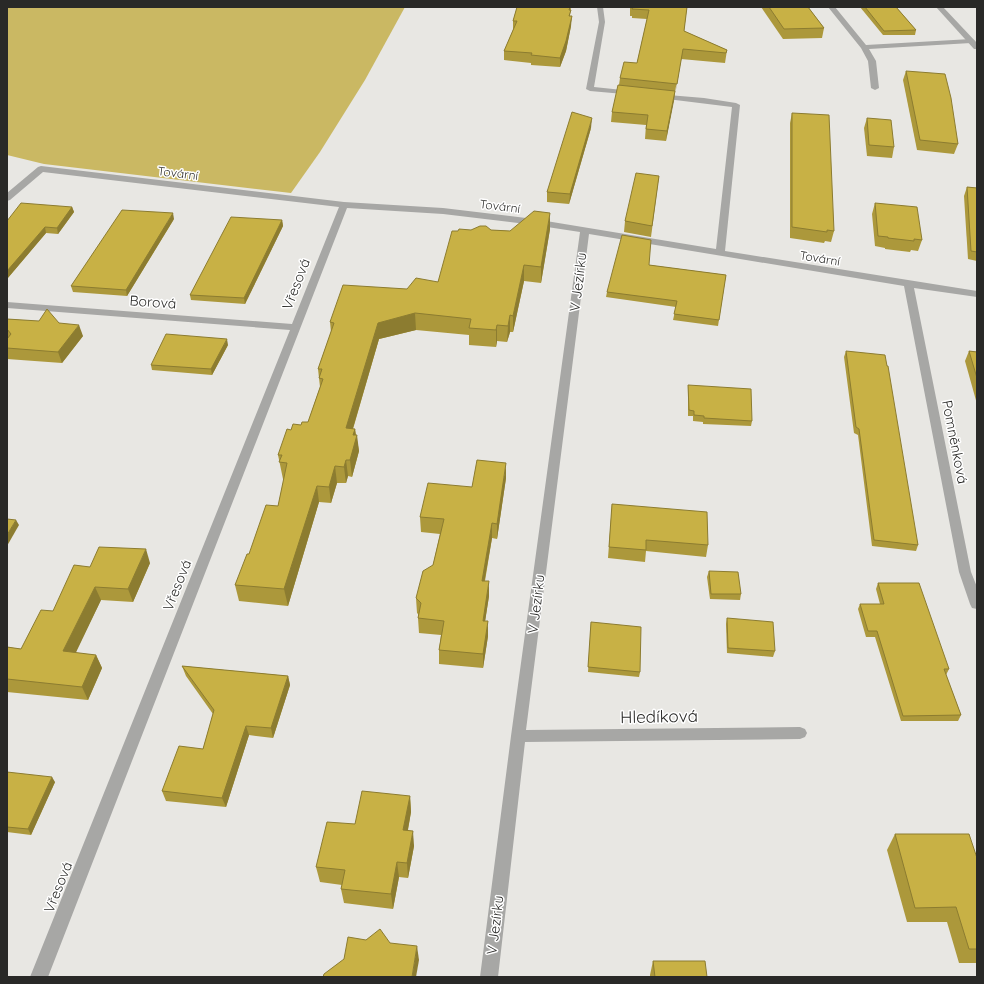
<svg xmlns="http://www.w3.org/2000/svg" width="984" height="984" font-family="Quicksand,sans-serif">
	<style>
		.green { fill: #cab863 }
		.lines { fill: none; stroke-linecap: round; stroke-linejoin: round }
		.minor { fill: #a7a7a5; fill-rule: evenodd }
		.tertiary { fill: #a7a7a5; fill-rule: evenodd }
		.wall { fill: #ac983b }
		.shaded-wall { fill: #8c7c30 }
		.building { fill: #c8b145; stroke: #8c7c30 }
		.labels { text-anchor: middle; dominant-baseline: central; stroke-width: 3; stroke-linejoin: round; paint-order: stroke }
		.far-street-label { font-size: 12px; fill: #292927; stroke: #fff }
		.street-label { font-size: 14px; fill: #292927; stroke: #fff }
		.near-street-label { font-size: 17px; fill: #292927; stroke: #fff }
	</style>
	<rect width="100%" height="100%" fill="#e8e7e3"/>
	<polygon class="green" points="7,7 405,7 365,80 320,152 291,193 44,164 7,155"/>
	<g class="lines">
		<g class="minor">
			<polygon points="597,7 603,7 605,22 594,87 632,91 635,91 635,95 590,91 586,89 599,22"/>
			<polygon points="828,7 835,7 866,45 971,39 975,41 971,43 869,49 876,61 879,88 875,90 871,88 868,61 861,48"/>
			<polygon points="656,94 704,98 736,103 740,105 725,251 977,291 977,297 914,288 971,572 977,587 977,609 972,608 970,604 959,572 904,286 589,234 526,730 800,727 805,729 807,733 805,737 800,739 525,742 498,977 480,977 511,736 580,232 534,225 443,214 347,208 48,977 30,977 290,330 7,308 7,302 292,324 339,207 43,172 10,200 7,201 7,193 38,167 41,166 344,202 443,208 534,219 716,249 732,107 659,98 655,96"/>
		</g>
		<polygon class="tertiary" points="936,7 943,7 977,43 977,49 974,49"/>
	</g>
	<g class="wall">
		<polygon points="517,7 571,7 570,16 571,26 566,51 560,67 531,65 531,63 504,60 504,51 513,30 513,21"/>
		<polygon points="630,7 687,7 684,31 727,50 725,63 681,59 666,141 645,139 646,125 611,122 612,112 619,85 620,78 637,63 647,19 632,18 632,16 630,16"/>
		<polygon points="761,7 808,7 824,28 822,38 783,39"/>
		<polygon points="860,7 896,7 916,30 915,35 883,35"/>
		<polygon points="906,71 958,144 954,154 917,150 903,80"/>
		<polygon points="792,113 834,231 831,242 825,241 824,243 790,238 790,123"/>
		<polygon points="867,118 894,147 892,158 867,156 864,128"/>
		<polygon points="591,128 569,204 547,202 547,192"/>
		<polygon points="659,176 651,237 624,232 625,221"/>
		<polygon points="967,187 977,188 977,261 968,259 964,196"/>
		<polygon points="875,203 922,240 918,251 911,250 910,252 885,249 885,248 875,246 872,214"/>
		<polygon points="72,207 74,212 58,234 46,233 7,279 7,221"/>
		<polygon points="174,219 127,296 73,292 71,286"/>
		<polygon points="282,220 283,226 245,304 191,300 190,295"/>
		<polygon points="550,229 541,283 524,281 513,332 510,332 507,342 497,341 496,347 469,345 469,335 416,330 379,339 353,429 355,429 359,451 352,477 348,476 346,483 337,483 331,503 319,502 288,606 239,601 235,585 249,554 278,506 284,479 283,479 278,455 291,430 301,425 308,422 320,387 318,369 331,332 330,322 407,289 438,282 458,231 491,230 510,231"/>
		<polygon points="649,265 726,275 718,326 673,320 676,307 606,297 607,292"/>
		<polygon points="7,319 59,323 83,336 62,363 7,359 7,339 8,337 7,336"/>
		<polygon points="228,345 212,375 152,370 151,365"/>
		<polygon points="846,351 918,545 916,551 872,546 858,435 854,433 844,357"/>
		<polygon points="969,351 977,352 977,404 965,361"/>
		<polygon points="688,385 752,421 751,426 703,424 703,422 693,421 693,416 688,416"/>
		<polygon points="506,478 497,539 492,538 485,581 489,596 485,621 488,636 483,668 439,664 439,650 441,635 419,633 418,618 418,614 417,613 416,598 433,565 440,534 421,532 420,517 472,487"/>
		<polygon points="612,504 708,545 706,557 646,551 645,562 608,558"/>
		<polygon points="150,563 133,602 101,600 75,653 96,655 102,668 88,700 7,692 7,647 21,649 90,567"/>
		<polygon points="709,571 741,594 740,600 710,599 707,577"/>
		<polygon points="878,583 949,669 946,675 961,715 958,721 901,721 875,637 866,637 858,609 860,604 880,604 876,589"/>
		<polygon points="727,618 775,651 773,657 727,653 726,624"/>
		<polygon points="591,622 640,672 639,677 588,672"/>
		<polygon points="182,666 288,676 290,685 273,738 249,735 226,807 166,801 162,791 203,749 213,714 186,676"/>
		<polygon points="7,772 55,782 31,835 7,832"/>
		<polygon points="410,796 411,812 408,830 414,846 408,878 399,877 393,909 344,903 341,889 342,885 320,882 316,867 355,824"/>
		<polygon points="895,834 977,858 977,963 959,963 947,922 907,922 887,850"/>
		<polygon points="653,961 707,977 650,977 650,975"/>
	</g>
	<g class="shaded-wall">
		<polygon points="572,16 571,26 566,51 560,67 560,58"/>
		<polygon points="683,49 681,59 675,94 677,84"/>
		<polygon points="675,91 674,101 666,141 667,131"/>
		<polygon points="592,118 591,128 569,204 570,194"/>
		<polygon points="72,207 74,212 58,234 57,228"/>
		<polygon points="173,213 174,219 127,296 126,290"/>
		<polygon points="550,213 550,229 541,283 541,267"/>
		<polygon points="282,220 283,226 245,304 244,298"/>
		<polygon points="45,227 46,233 7,279 7,271"/>
		<polygon points="524,265 524,281 513,332 513,316"/>
		<polygon points="415,313 416,330 379,339 348,445 346,428 378,323"/>
		<polygon points="510,315 510,332 507,342 508,326"/>
		<polygon points="79,325 83,336 62,363 58,352"/>
		<polygon points="497,325 497,341 496,347 496,330"/>
		<polygon points="227,339 228,345 212,375 211,369"/>
		<polygon points="355,429 356,439 357,435 359,451 352,477 350,460 353,435"/>
		<polygon points="346,460 348,476 346,483 344,467"/>
		<polygon points="506,463 506,478 497,539 497,524"/>
		<polygon points="335,466 337,483 331,503 329,487"/>
		<polygon points="317,486 319,502 288,606 284,589"/>
		<polygon points="16,520 19,525 7,546 7,535"/>
		<polygon points="492,523 492,538 482,595 482,581"/>
		<polygon points="146,549 150,563 133,602 128,589"/>
		<polygon points="489,581 489,596 483,635 483,621"/>
		<polygon points="95,587 101,600 70,665 63,651"/>
		<polygon points="488,621 488,636 483,668 483,654"/>
		<polygon points="96,655 102,668 88,700 82,687"/>
		<polygon points="288,676 290,685 273,738 271,728"/>
		<polygon points="246,726 249,735 226,807 222,798"/>
		<polygon points="52,777 55,782 31,835 28,829"/>
		<polygon points="410,796 411,812 405,845 403,830"/>
		<polygon points="413,831 414,846 408,878 407,863"/>
		<polygon points="397,862 399,877 393,909 391,894"/>
		<polygon points="417,946 419,960 416,977 412,977"/>
	</g>
	<g class="building">
		<polygon points="517,7 570,7 569,10 571,10 569,16 572,16 566,41 560,58 531,55 532,53 504,51 517,21 513,21"/>
		<polygon points="633,7 687,7 684,31 727,50 726,53 683,49 677,84 620,78 624,62 637,63 649,10 632,9"/>
		<polygon points="769,7 808,7 824,28 784,29"/>
		<polygon points="865,7 896,7 916,30 884,31"/>
		<polygon points="906,71 945,74 951,98 958,144 920,140"/>
		<polygon points="618,85 675,91 667,131 646,129 648,115 612,112"/>
		<polygon points="572,112 592,118 570,194 547,192"/>
		<polygon points="792,113 829,115 834,231 827,230 827,232 792,227"/>
		<polygon points="867,118 891,120 894,147 869,145"/>
		<polygon points="636,173 659,176 652,226 625,221"/>
		<polygon points="967,187 977,188 977,252 971,251"/>
		<polygon points="21,203 72,207 57,228 45,227 7,271 7,221"/>
		<polygon points="875,203 917,207 922,240 914,239 914,241 888,238 888,237 878,236"/>
		<polygon points="122,210 173,213 126,290 71,286"/>
		<polygon points="534,211 550,213 541,267 524,265 513,316 510,315 508,326 497,325 496,330 469,328 471,319 415,313 378,323 346,428 355,429 353,435 357,435 350,460 346,460 344,467 335,466 329,487 317,486 284,589 235,585 247,554 249,554 266,505 278,506 287,463 279,462 282,455 278,455 287,429 291,430 293,424 301,425 302,422 308,422 323,379 319,378 322,369 318,369 334,323 330,322 343,285 407,289 416,278 438,282 452,231 458,231 459,229 471,230 480,226 486,226 491,230 510,231"/>
		<polygon points="231,217 282,220 244,298 190,295"/>
		<polygon points="622,235 651,240 649,265 726,275 719,320 674,314 677,301 607,292"/>
		<polygon points="47,309 59,323 79,325 58,352 7,348 7,339 11,334 7,329 7,319 39,321"/>
		<polygon points="166,334 227,339 211,369 151,365"/>
		<polygon points="846,351 885,355 887,366 888,366 918,545 874,540 859,429 856,427"/>
		<polygon points="969,351 977,352 977,378"/>
		<polygon points="688,385 751,389 752,421 704,418 704,416 694,415 694,411 689,410"/>
		<polygon points="477,460 506,463 497,524 492,523 482,581 489,581 483,621 488,621 483,654 439,650 444,621 418,618 421,603 416,598 423,571 433,565 444,519 420,517 428,483 472,487"/>
		<polygon points="612,504 707,512 708,545 646,540 646,550 609,547"/>
		<polygon points="7,519 16,520 7,535"/>
		<polygon points="99,547 146,549 128,589 95,587 63,651 96,655 82,687 7,679 7,647 21,649 41,610 53,611 74,565 90,567"/>
		<polygon points="709,571 738,572 741,594 711,594"/>
		<polygon points="878,583 919,583 949,669 944,669 961,715 903,716 877,631 868,631 860,604 884,604"/>
		<polygon points="727,618 773,622 775,651 728,648"/>
		<polygon points="591,622 641,627 640,672 588,667"/>
		<polygon points="182,666 288,676 271,728 246,726 222,798 162,791 179,746 203,749 214,710"/>
		<polygon points="7,772 52,777 28,829 7,827"/>
		<polygon points="362,791 410,796 403,830 413,831 407,863 397,862 391,894 341,889 345,870 316,867 327,822 355,824"/>
		<polygon points="895,834 969,834 977,858 977,949 969,949 956,907 915,908"/>
		<polygon points="380,929 390,943 417,946 412,977 323,977 324,974 344,959 348,937 366,940"/>
		<polygon points="653,961 705,961 707,977 655,977"/>
	</g>
	<g class="labels">
		<g class="far-street-label">
			<text transform="translate(178 173) rotate(7)">Tovární</text>
			<text transform="translate(500 206) rotate(7)">Tovární</text>
			<text transform="translate(820 258) rotate(9)">Tovární</text>
		</g>
		<g class="street-label">
			<text transform="translate(578 282) rotate(-83)">V Jezírku</text>
			<text transform="translate(296 284) rotate(-69)">Vřesová</text>
			<text transform="translate(153 302) rotate(4)">Borová</text>
			<text transform="translate(955 442) rotate(79)">Pomněnková</text>
			<text transform="translate(177 585) rotate(-68)">Vřesová</text>
			<text transform="translate(536 604) rotate(-83)">V Jezírku</text>
			<text transform="translate(58 887) rotate(-68)">Vřesová</text>
			<text transform="translate(495 925) rotate(-83)">V Jezírku</text>
		</g>
		<g class="near-street-label">
			<text transform="translate(659 716) rotate(-1)">Hledíková</text>
		</g>
	</g>
	<rect width="984" height="984" fill="none" stroke="#292927" stroke-width="16"/>
</svg>
